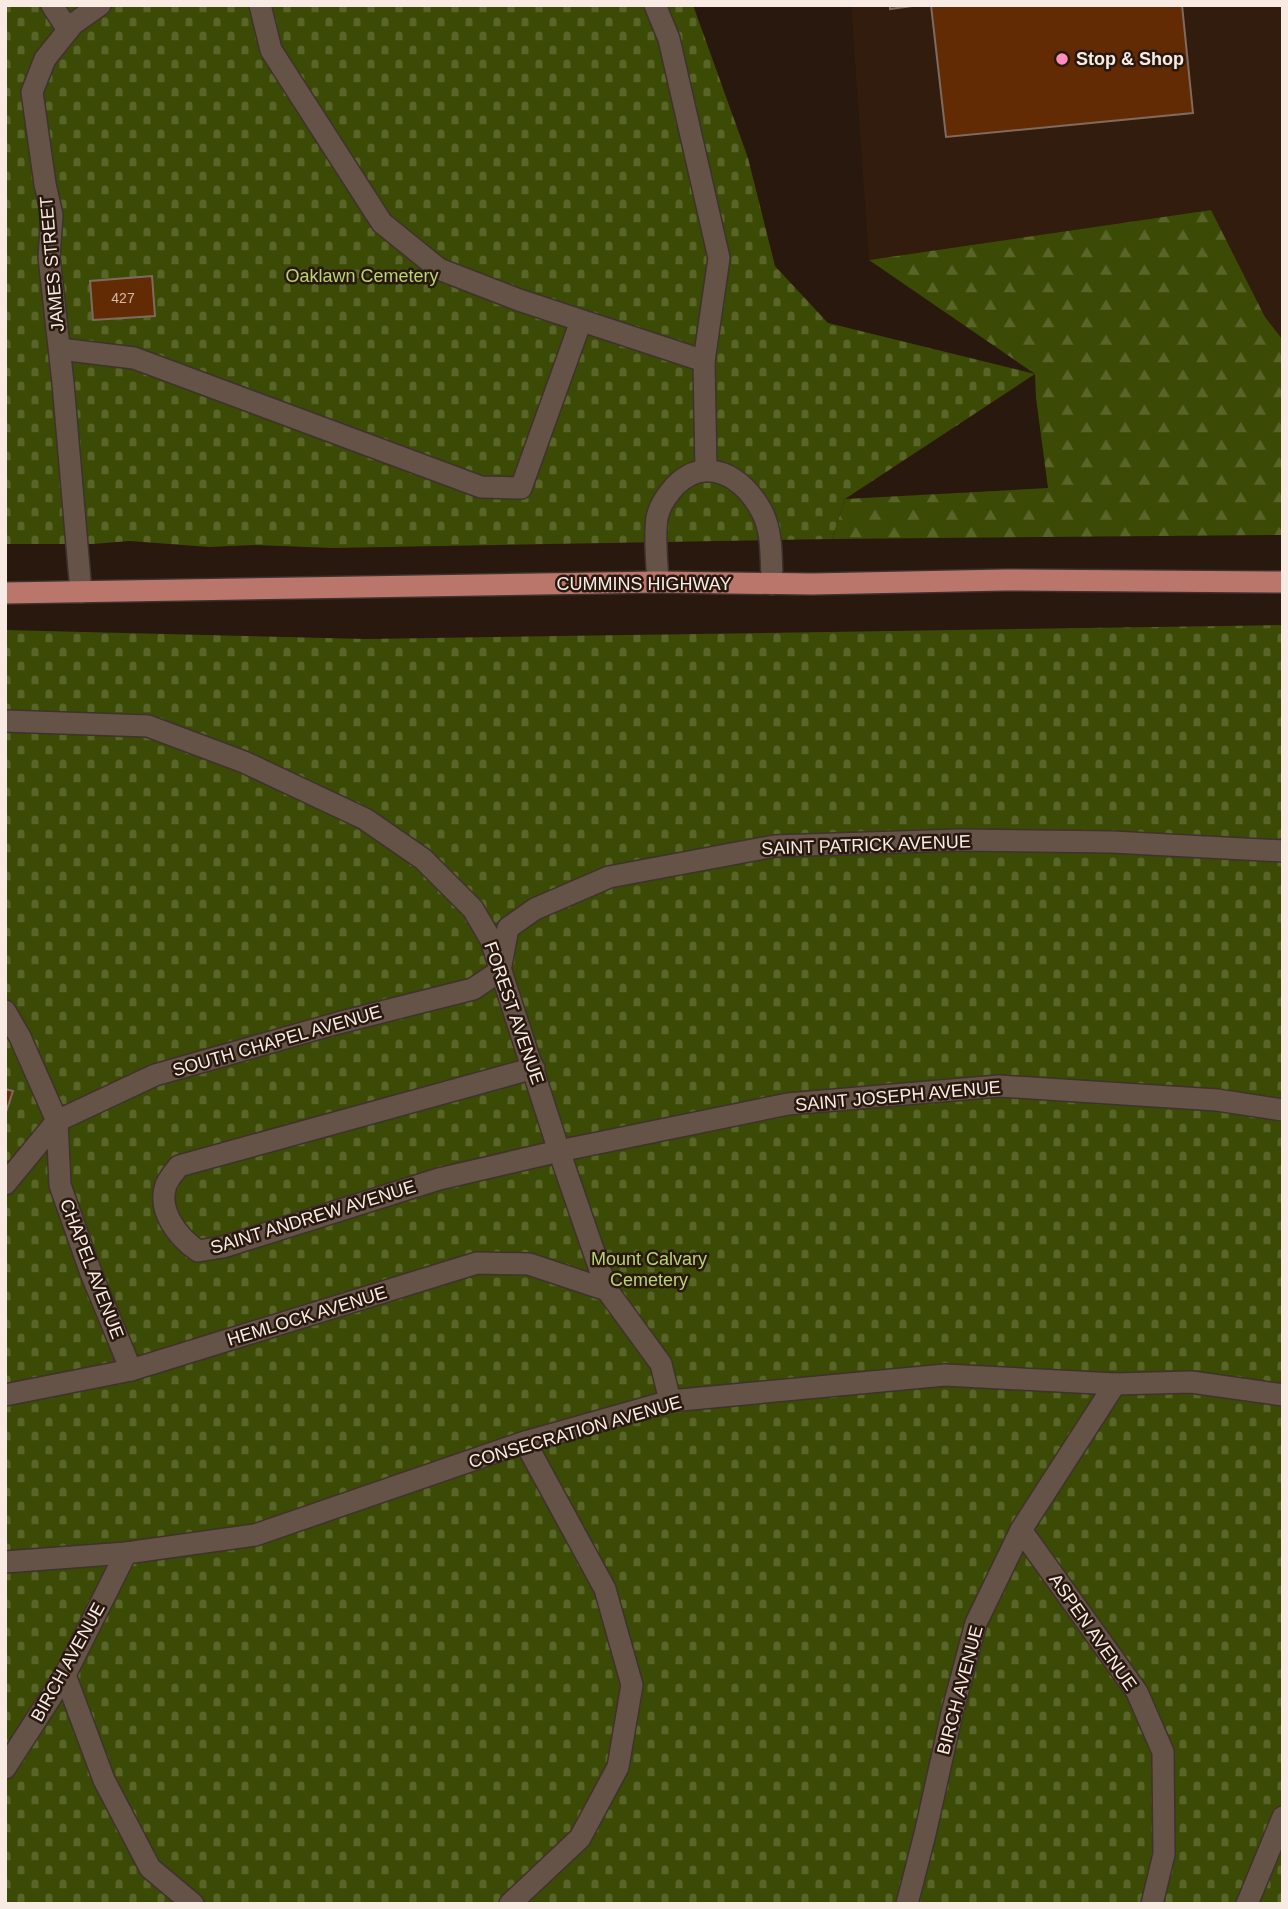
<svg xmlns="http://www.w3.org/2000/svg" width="1288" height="1909" font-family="Helvetica,sans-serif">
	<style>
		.built { fill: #311c0e }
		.forest { fill: url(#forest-firs) }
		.cemetery { fill: url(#cemetery-stones) }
		.building { fill: #632b03; stroke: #7f6a5f; stroke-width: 2 }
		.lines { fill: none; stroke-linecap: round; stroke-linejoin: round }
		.minor-casing { stroke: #3e322e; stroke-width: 24 }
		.major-casing { stroke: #3e322e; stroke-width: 24 }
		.minor { stroke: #665348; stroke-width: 21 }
		.major { stroke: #bb766c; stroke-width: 21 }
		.poi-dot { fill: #ff8ebb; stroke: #28180e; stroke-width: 2.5 }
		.labels { text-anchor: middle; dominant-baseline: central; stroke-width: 5; stroke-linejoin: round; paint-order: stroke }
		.number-label { font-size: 14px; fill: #d2bbac }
		.poi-label { font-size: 18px; font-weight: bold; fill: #f7ebe4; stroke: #28180e; text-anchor: start }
		.street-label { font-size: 18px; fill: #f7ebe4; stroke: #28180e }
		.park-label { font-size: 18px; fill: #b9d375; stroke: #28180e }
	</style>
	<defs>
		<pattern id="forest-firs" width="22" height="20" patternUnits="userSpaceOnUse" patternTransform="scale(1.75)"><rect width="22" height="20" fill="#3b4a04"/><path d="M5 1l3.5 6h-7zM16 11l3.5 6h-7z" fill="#586428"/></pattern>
		<pattern id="cemetery-stones" width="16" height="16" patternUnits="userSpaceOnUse" patternTransform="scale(1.75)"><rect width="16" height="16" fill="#3b4a04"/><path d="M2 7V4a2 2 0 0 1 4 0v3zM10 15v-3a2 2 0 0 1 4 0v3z" fill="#586428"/></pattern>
	</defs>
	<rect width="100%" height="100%" fill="#28180e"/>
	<polygon class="built" points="851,5 1283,5 1283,340 1265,317 1211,210 869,260"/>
	<polygon class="forest" points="1211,210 1265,317 1283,340 1283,535 832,539 845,499 1048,488 1036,398 1035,374 869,260"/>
	<g class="cemetery">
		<polygon points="5,5 693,5 748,158 775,266 828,323 1035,374 845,499 832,539 332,548 255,545 209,547 130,541 93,544 5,544"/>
		<polygon points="1283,625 1283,1904 5,1904 5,630 367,639"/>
	</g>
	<g class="building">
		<polygon points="890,5 919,5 890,9"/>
		<polygon points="931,5 1182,5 1193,113 946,137"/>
		<polygon points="152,276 155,316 93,320 90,281"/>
		<polygon points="5,1089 13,1091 5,1115"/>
	</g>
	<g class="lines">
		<defs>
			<g id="minor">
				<polyline points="52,5 68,30"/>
				<polyline points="260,5 271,50 382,223 439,269 519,300 704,361"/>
				<polyline points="655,5 669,39 719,258 704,361 706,470"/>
				<polyline points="60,349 134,358 481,487 521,488 581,321"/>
				<path d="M658 582C657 562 654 539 657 518 659 506 667 495 675 486 706 454 743 477 761 510 773 530 771 561 772 584"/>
				<polyline points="81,592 63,383 49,257 52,215 45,184 32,92 45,59 73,24 100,5"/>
				<polyline points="5,721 148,726 244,762 365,819 423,859 473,909 491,940 559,1151 607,1290 661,1364 670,1401"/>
				<polyline points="501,965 508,928 535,909 609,877 775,846 960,840 1112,842 1283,851"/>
				<polyline points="5,1011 20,1037 57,1121 60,1185 91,1273 131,1370"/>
				<path d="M534 1068 179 1166C175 1171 169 1178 166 1185 157 1211 178 1237 198 1251L223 1247 439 1179 559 1151 788 1104 999 1086 1217 1100 1283 1110"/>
				<polyline points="5,1184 57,1121 155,1075 338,1023 473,989 500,971"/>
				<polyline points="5,1395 131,1370 477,1263 529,1264 607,1290"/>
				<polyline points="1021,1530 1137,1692 1163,1752 1164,1854 1152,1904"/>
				<polyline points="5,1562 126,1553 255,1535 525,1442 670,1401 945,1375 1115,1384 1191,1382 1283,1395"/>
				<polyline points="65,1675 104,1780 150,1868 193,1904"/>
				<polyline points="5,1768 65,1675 126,1553"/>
				<polyline points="510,1904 580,1838 618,1767 632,1685 605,1589 525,1442"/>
				<polyline points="907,1904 925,1834 952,1713 976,1623 1021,1530 1115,1384"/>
				<polyline points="1247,1904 1283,1817"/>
			</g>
			<polyline id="major" points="5,593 658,582 812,584 1005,580 1283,582"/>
		</defs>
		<use href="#minor" class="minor-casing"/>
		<use href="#major" class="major-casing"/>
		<use href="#minor" class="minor"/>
		<use href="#major" class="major"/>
	</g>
	<circle class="poi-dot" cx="1062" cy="59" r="7"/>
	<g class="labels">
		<g class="number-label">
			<text x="123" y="298">427</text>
		</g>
		<g class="poi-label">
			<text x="1076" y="59">Stop &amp; Shop</text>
		</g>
		<g class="street-label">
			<text transform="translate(52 264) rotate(-95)">JAMES STREET</text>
			<text x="644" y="584">CUMMINS HIGHWAY</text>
			<text transform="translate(866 845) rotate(-2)">SAINT PATRICK AVENUE</text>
			<text transform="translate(514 1013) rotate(71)">FOREST AVENUE</text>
			<text transform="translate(277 1041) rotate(-16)">SOUTH CHAPEL AVENUE</text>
			<text transform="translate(898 1096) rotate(-5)">SAINT JOSEPH AVENUE</text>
			<text transform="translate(313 1217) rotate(-17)">SAINT ANDREW AVENUE</text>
			<text transform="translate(92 1269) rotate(69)">CHAPEL AVENUE</text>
			<text transform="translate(307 1316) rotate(-17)">HEMLOCK AVENUE</text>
			<text transform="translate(575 1432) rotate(-16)">CONSECRATION AVENUE</text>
			<text transform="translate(1093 1632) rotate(55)">ASPEN AVENUE</text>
			<text transform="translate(68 1662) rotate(-61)">BIRCH AVENUE</text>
			<text transform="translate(960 1690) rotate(-75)">BIRCH AVENUE</text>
		</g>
		<g class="park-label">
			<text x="362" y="276">Oaklawn Cemetery</text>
			<text x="649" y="1259">Mount Calvary<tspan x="649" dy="21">Cemetery</tspan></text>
		</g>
	</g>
	<rect width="1288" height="1909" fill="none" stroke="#f7ebe4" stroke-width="14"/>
</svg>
